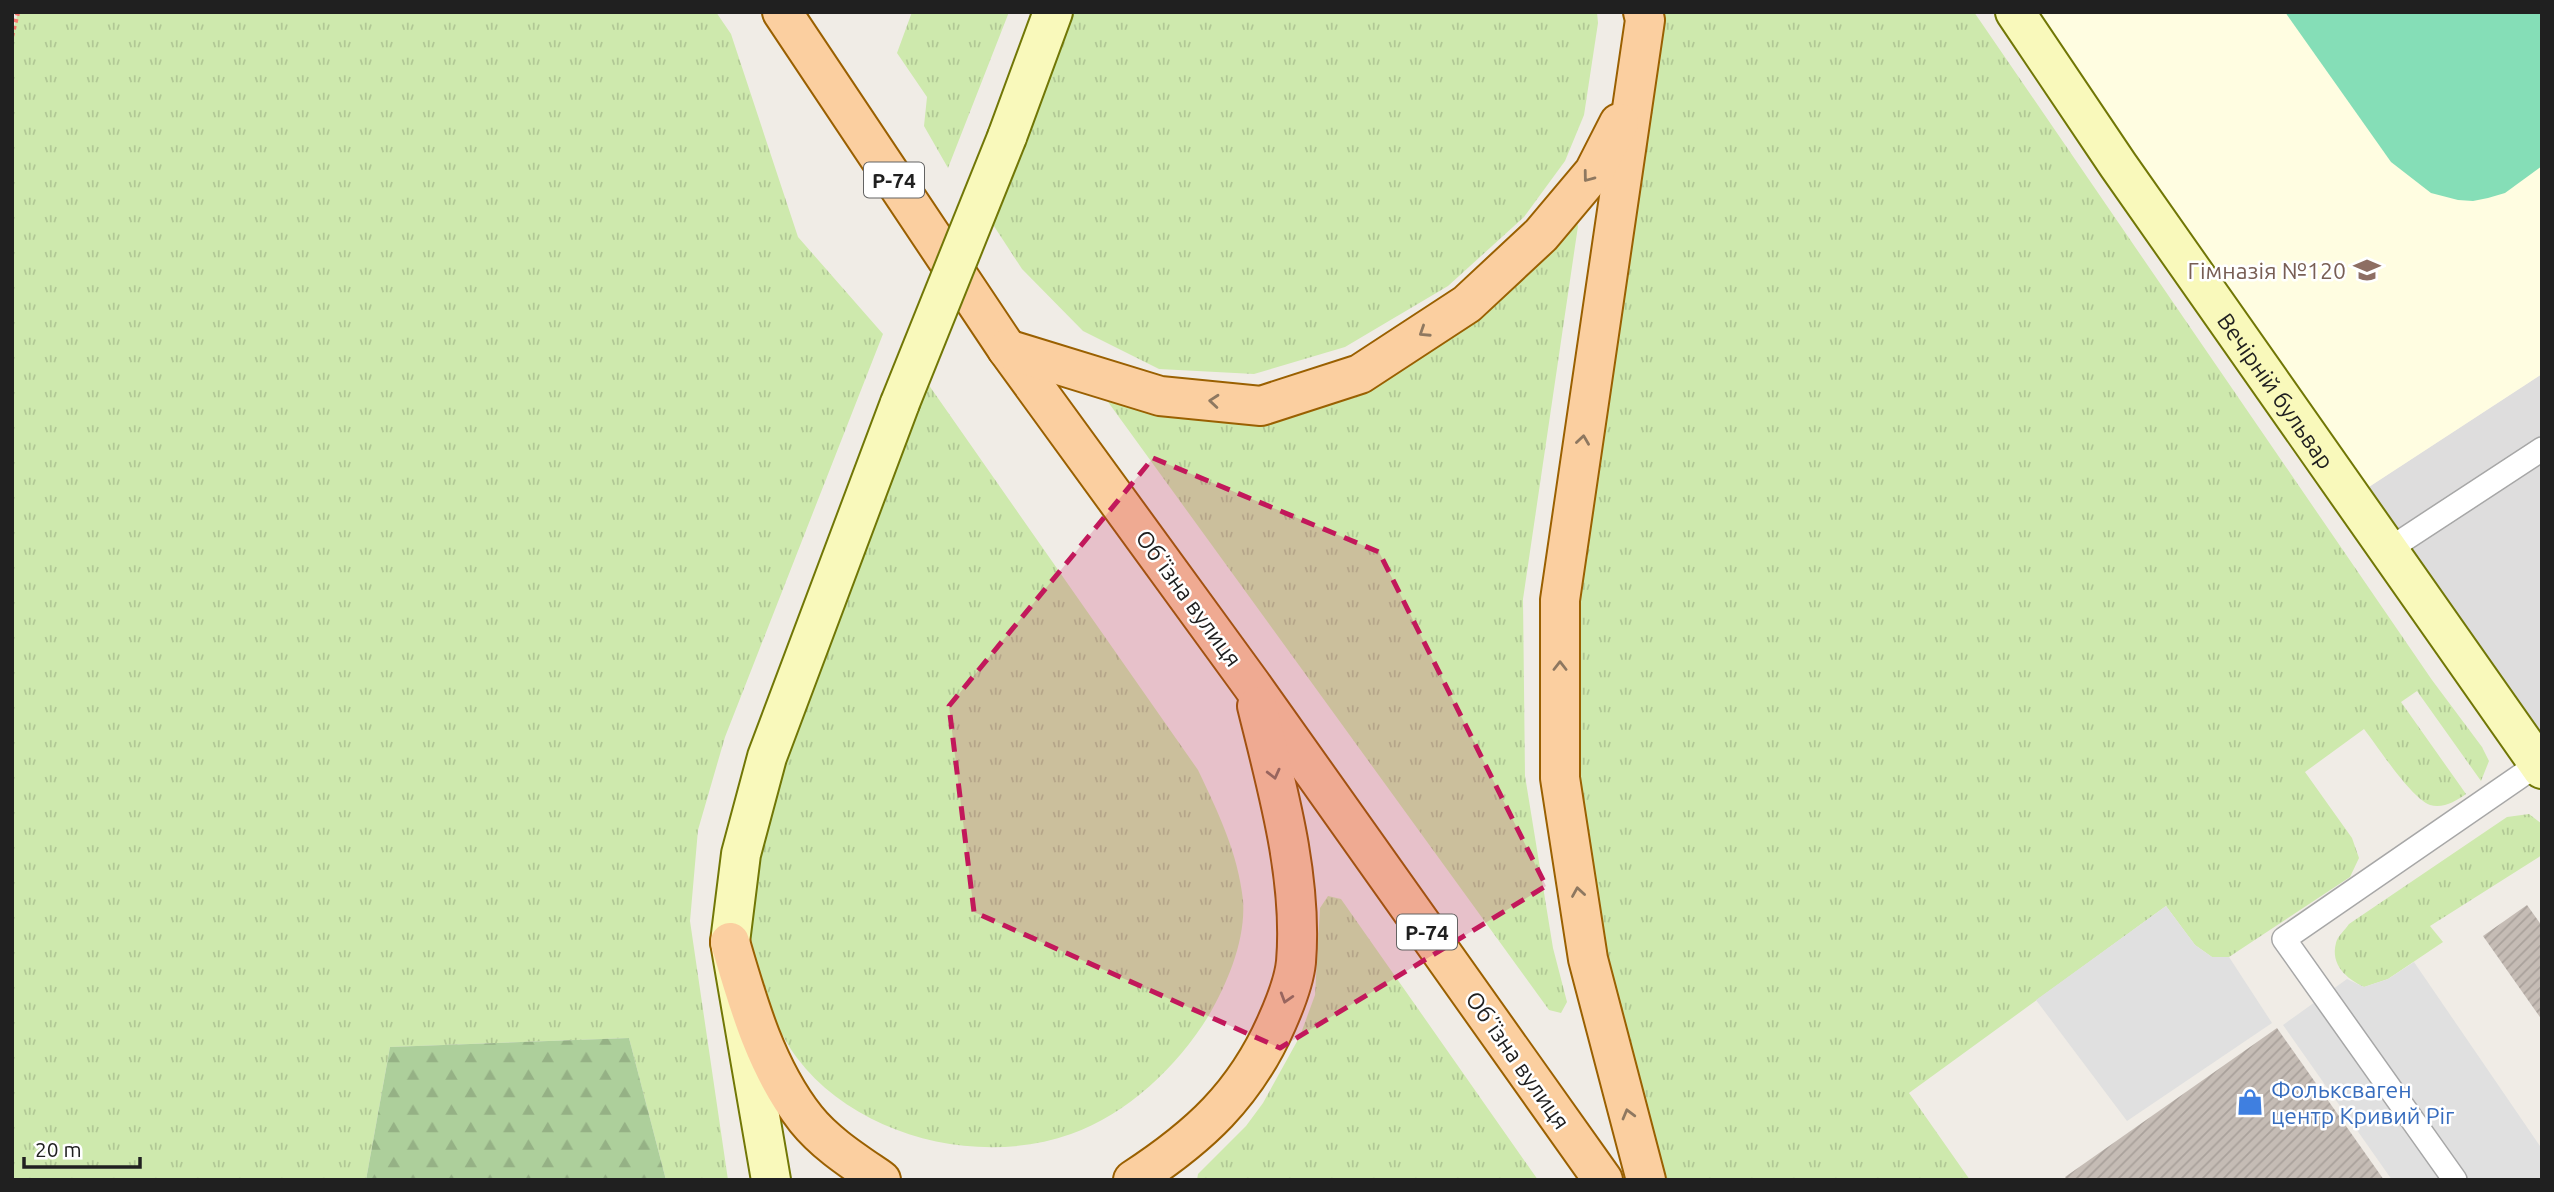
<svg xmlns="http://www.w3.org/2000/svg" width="2554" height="1192" font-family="Ubuntu,sans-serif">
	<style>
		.residential { fill: #dedddd }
		.education { fill: #fffde1 }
		.grass { fill: url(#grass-tufts) }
		.forest { fill: url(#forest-firs) }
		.pitch { fill: #85deb7 }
		.parking { fill: #e0e0e0 }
		.building { fill: url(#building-hatch) }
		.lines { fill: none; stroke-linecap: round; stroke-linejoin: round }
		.lane-casing { stroke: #a7a7a7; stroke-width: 26 }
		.secondary-casing { stroke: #717706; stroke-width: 42 }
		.primary-casing { stroke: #9a6001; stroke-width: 42 }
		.path { stroke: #f9766f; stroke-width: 4.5; stroke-dasharray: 3.5 3.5; stroke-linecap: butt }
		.lane { stroke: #fff; stroke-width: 23 }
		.secondary { stroke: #f9f9bb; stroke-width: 38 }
		.primary { stroke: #fbcfa0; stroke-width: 38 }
		.secondary-bridge-casing { stroke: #717706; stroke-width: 42; stroke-linecap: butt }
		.secondary-bridge { stroke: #f9f9bb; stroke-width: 38 }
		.oneway { stroke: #8e7860 }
		.marked { fill: #c2185b; fill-opacity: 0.2; stroke: #c2185b; stroke-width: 5; stroke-dasharray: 14 9; stroke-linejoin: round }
		.labels { text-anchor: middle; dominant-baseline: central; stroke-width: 5; stroke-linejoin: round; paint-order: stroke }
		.shield { fill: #fff; stroke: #636363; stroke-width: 2 }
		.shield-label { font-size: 21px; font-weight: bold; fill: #202020 }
		.education-label { font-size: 23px; fill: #785e54; stroke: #fff; text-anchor: end }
		.street-label { font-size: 23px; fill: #202020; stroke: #fff }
		.shop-label { font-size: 23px; fill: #366cbe; stroke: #fff; text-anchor: start }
	</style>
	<defs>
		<pattern id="grass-tufts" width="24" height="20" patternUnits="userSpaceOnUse" patternTransform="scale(1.75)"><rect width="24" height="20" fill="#cee9ad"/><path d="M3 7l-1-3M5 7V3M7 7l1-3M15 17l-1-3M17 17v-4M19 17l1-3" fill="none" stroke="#b1c895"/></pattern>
		<pattern id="forest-firs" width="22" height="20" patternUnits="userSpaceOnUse" patternTransform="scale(1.75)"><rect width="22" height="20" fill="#adcf9b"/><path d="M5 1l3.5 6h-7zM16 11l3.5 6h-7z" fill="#95b185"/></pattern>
		<pattern id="building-hatch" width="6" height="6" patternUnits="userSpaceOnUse" patternTransform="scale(1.75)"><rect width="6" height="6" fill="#c5bcb5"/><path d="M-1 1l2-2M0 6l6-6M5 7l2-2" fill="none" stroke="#a9a19b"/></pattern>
	</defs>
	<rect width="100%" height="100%" fill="#f0ece6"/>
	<polygon class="residential" points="2542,374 2542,769 2352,498"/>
	<polygon class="education" points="2015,12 2542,12 2542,374 2352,498"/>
	<g class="grass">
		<polygon points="18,12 716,12 731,34 798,237 883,334 725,737 698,830 690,921 728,1180 666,1180 629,1038 390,1047 366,1180 12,1180 12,36"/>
		<polygon points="912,12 1009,12 948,168 924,126 927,97 897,53"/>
		<polygon points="1066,12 1597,12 1598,23 1584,115 1565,161 1524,217 1448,286 1345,347 1254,374 1159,369 1083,331 1022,269 988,217"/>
		<path d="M1658 12H1974L2432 680 2482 747 2489 761 2481 781 2417 691 2401 702 2466 794C2456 801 2443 809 2430 805 2411 798 2378 747 2364 729L2305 772 2352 838 2359 858 2350 877 2229 957H2212L2195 945 2166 906 1909 1093 1970 1180H1667L1653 1141 1597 935 1574 779 1573 603Z"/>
		<polygon points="1575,217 1578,226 1523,599 1525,776 1553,948 1567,1002 1561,1013 1549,1010 1103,395 1257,419"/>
		<path d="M926 381 1198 770C1218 812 1238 853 1243 900 1246 939 1228 982 1209 1015 1178 1066 1128 1114 1071 1134 979 1167 857 1137 797 1058 772 1024 751 966 749 924 748 900 750 875 750 850Z"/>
		<path d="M2529 814 2542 824V854L2539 857 2430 926 2443 942 2388 979 2364 987C2347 979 2330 965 2336 943 2337 937 2345 930 2349 924L2507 817Z"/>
		<polygon points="1328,896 1341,899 1538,1180 1197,1180 1198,1174 1246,1126 1263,1103 1300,1036 1315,995 1320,908"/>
	</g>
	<polygon class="forest" points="629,1038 666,1180 366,1180 390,1047"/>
	<polygon class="pitch" points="2285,12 2542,12 2542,166 2505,193 2488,198 2473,201 2458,200 2431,193 2391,162"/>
	<g class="parking">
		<polygon points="2166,906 2195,945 2212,957 2229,957 2272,1023 2127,1121 2036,1000"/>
		<polygon points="2414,962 2542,1149 2542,1180 2392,1180 2283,1025 2347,979 2364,987 2388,979"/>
	</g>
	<g class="building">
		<polygon points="2527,905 2542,926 2542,1020 2483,936"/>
		<polygon points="2277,1028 2384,1180 2067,1180 2065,1177"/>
	</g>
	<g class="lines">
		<defs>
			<g id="lane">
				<polyline points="2388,550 2542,449"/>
				<polyline points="2455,1180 2284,939 2538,764"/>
			</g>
			<g id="secondary">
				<path id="s1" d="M2015 12 2118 165 2542 769"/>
				<polyline points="1007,137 1053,12"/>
				<polyline points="771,1180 730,942 741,854 767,757 900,403"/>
			</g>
			<g id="primary">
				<polyline points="782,12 1007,349 1251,684 1603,1180"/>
				<polyline points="1643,12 1645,20 1560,600 1560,778 1588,959 1646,1180"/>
				<polyline points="1007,349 1160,396 1261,406 1360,374 1467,304 1541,235 1594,172 1619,123"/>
				<path d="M730 942C748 1004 766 1068 806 1119 826 1144 855 1162 881 1180"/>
				<path d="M1133 1180C1199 1137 1245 1095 1277 1022 1285 1004 1294 982 1296 962 1303 878 1277 787 1257 706"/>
			</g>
		</defs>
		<use href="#lane" class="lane-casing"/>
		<use href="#secondary" class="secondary-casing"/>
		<use href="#primary" class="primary-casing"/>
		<polyline class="path" points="12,36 18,12"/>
		<use href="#lane" class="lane"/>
		<use href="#secondary" class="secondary"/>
		<use href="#primary" class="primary"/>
		<defs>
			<polyline id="secondary-bridge" points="900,403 1007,137"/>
		</defs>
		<use href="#secondary-bridge" class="secondary-bridge-casing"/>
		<use href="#secondary-bridge" class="secondary-bridge"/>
	</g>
	<defs><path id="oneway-chevron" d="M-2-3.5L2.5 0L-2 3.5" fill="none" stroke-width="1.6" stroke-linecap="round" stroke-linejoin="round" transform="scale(1.75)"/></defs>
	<g class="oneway">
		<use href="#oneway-chevron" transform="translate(1588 177) rotate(127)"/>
		<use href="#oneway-chevron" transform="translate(1424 332) rotate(147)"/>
		<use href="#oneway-chevron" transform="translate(1214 401) rotate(-175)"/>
		<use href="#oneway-chevron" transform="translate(1583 440) rotate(-82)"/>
		<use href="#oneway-chevron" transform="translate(1560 666) rotate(-90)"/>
		<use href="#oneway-chevron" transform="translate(1274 774) rotate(76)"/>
		<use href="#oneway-chevron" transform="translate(1578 892) rotate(-99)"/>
		<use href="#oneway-chevron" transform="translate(1286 998) rotate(107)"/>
		<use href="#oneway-chevron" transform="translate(1628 1114) rotate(-105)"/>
	</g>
	<path class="marked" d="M1153 458 1379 552 1546 886 1280 1048 974 912 949 706Z"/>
	<defs>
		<symbol id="school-bare" viewBox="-9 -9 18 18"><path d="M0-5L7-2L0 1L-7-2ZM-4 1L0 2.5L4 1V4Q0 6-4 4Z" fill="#8d6e63" stroke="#fff" stroke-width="2.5" paint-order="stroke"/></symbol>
		<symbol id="shop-bare" viewBox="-9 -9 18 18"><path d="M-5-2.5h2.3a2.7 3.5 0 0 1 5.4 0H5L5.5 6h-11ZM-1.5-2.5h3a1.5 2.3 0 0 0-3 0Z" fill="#3f7fe0" stroke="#fff" stroke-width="2.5" paint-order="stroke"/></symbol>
	</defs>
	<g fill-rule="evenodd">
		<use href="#school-bare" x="2348" y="251" width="38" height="38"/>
		<use href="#shop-bare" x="2231" y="1083" width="38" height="38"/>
	</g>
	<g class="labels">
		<g class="shield">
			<rect x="864" y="162.5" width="60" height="35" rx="5"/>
			<rect x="1397" y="914.5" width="60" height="35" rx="5"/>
		</g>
		<g class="shield-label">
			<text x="894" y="180">Р-74</text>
			<text x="1427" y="932">Р-74</text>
		</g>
		<g class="education-label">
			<text x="2346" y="270">Гімназія №120</text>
		</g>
		<g class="street-label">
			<text stroke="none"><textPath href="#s1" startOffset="460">Вечірній бульвар</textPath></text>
			<text transform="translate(1189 598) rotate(54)">Обʼїзна вулиця</text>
			<text transform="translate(1518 1060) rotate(55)">Обʼїзна вулиця</text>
		</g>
		<g class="shop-label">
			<text x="2271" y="1089">Фольксваген<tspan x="2271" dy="26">центр Кривий Ріг</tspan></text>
		</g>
	</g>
	<rect width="2554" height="1192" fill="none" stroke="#202020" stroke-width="28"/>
	<path d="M24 1157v10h116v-10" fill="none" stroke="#202020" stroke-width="3.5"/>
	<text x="35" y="1157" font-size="21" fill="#202020" stroke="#ffffff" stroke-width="5" paint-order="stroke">20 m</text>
</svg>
